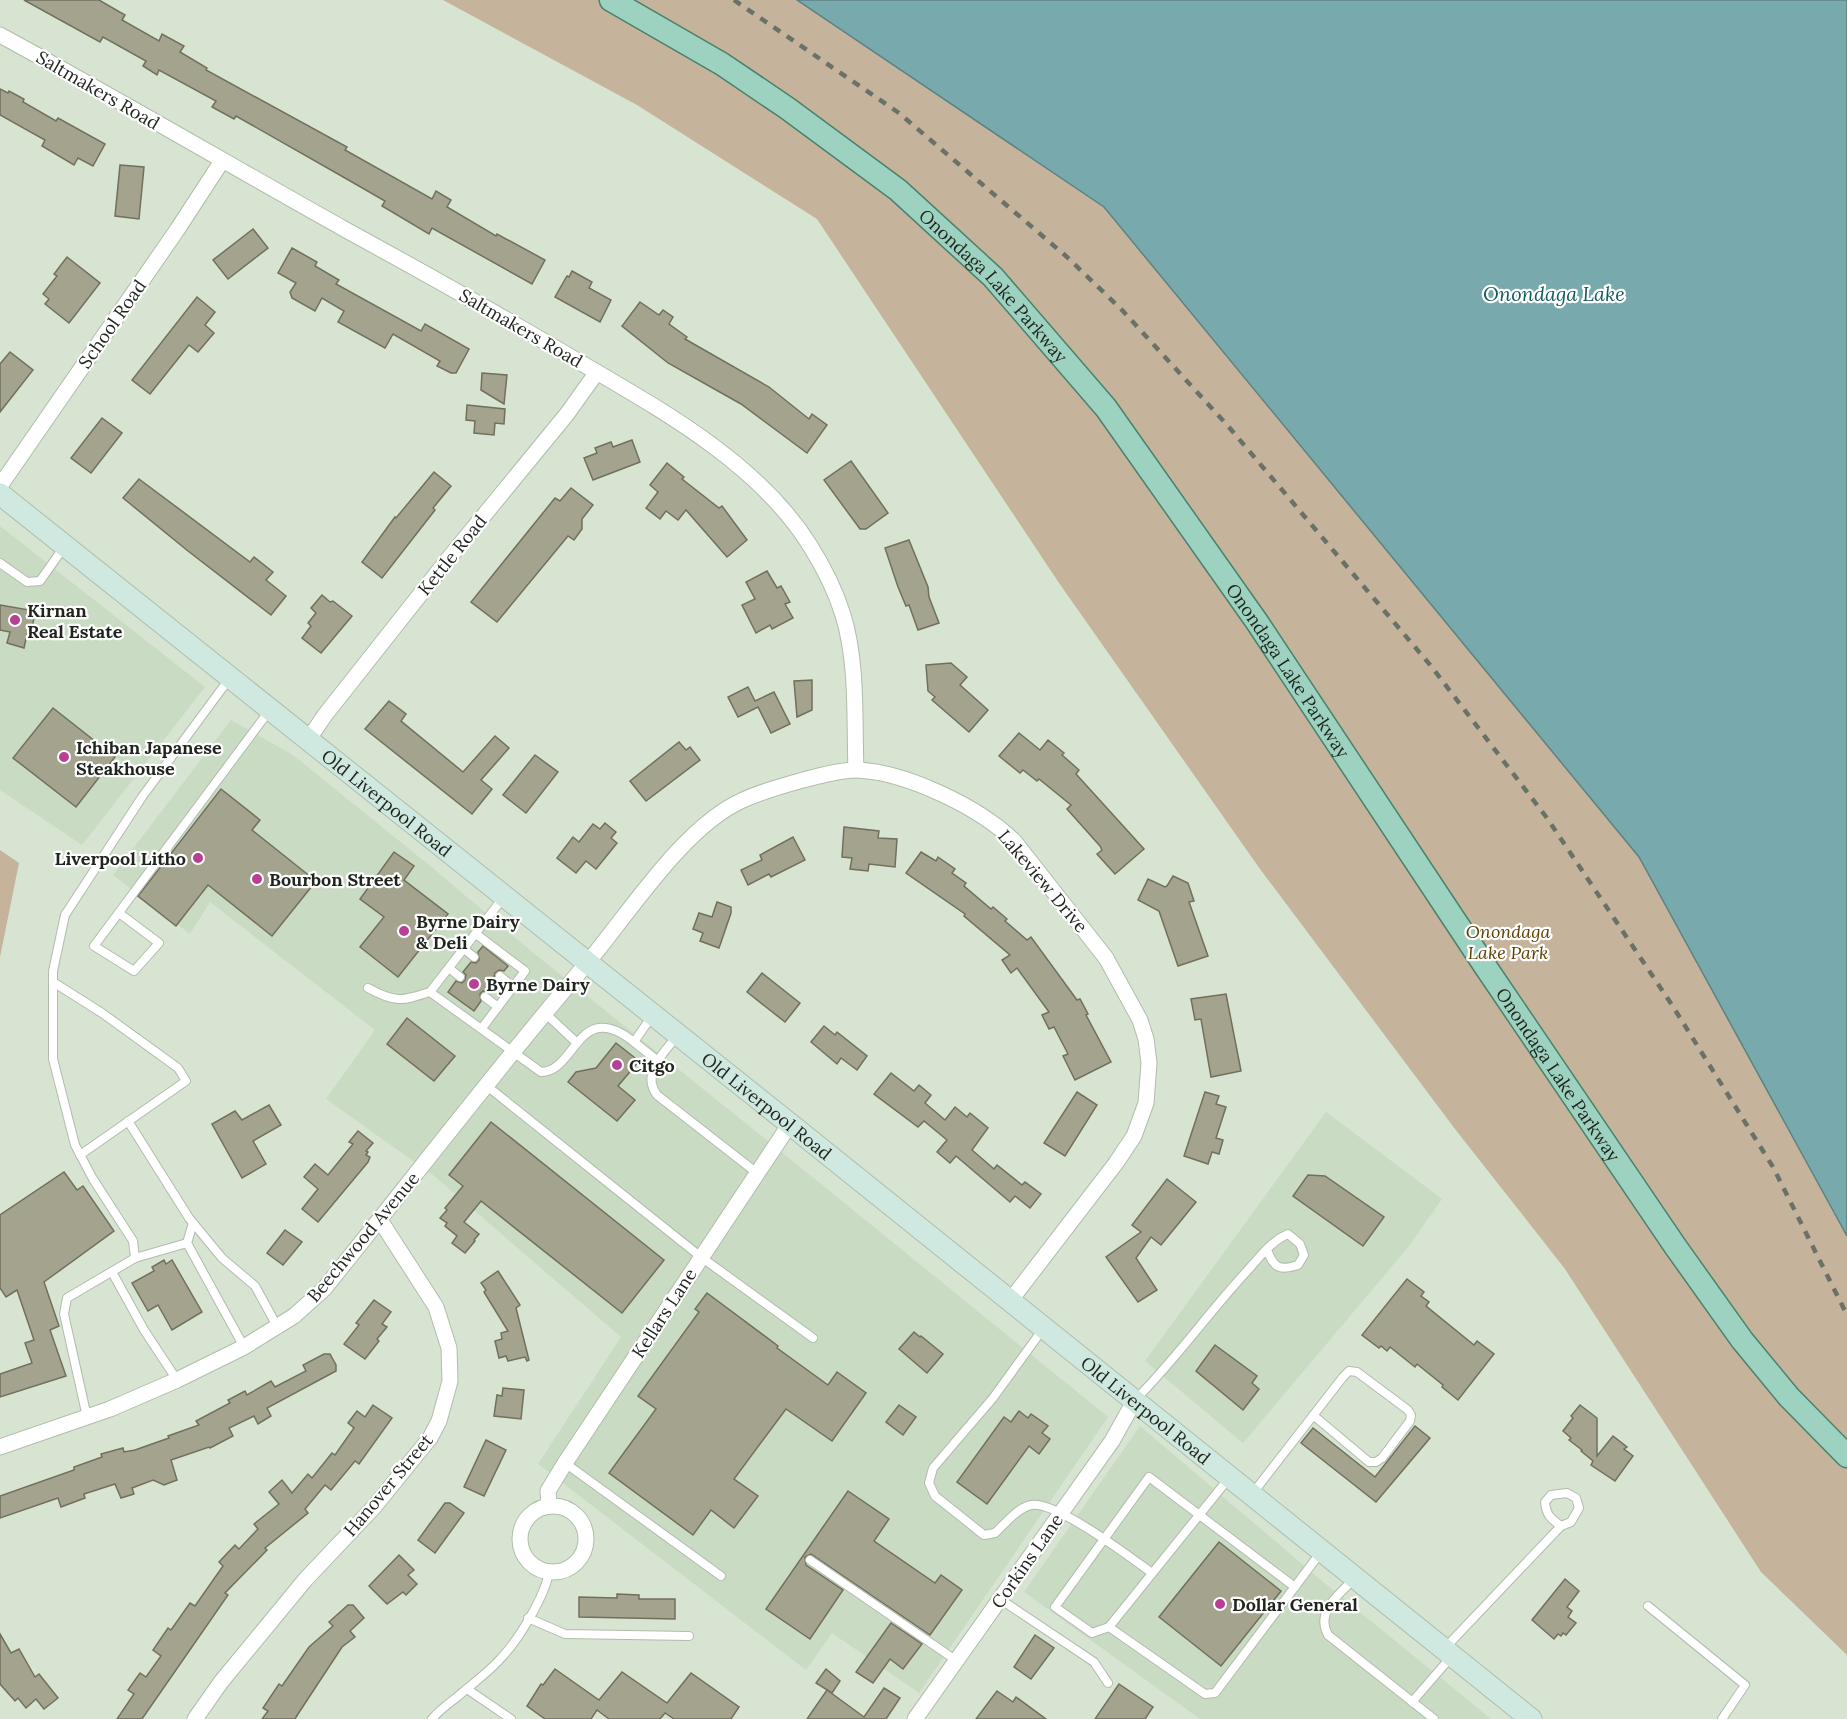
<svg xmlns="http://www.w3.org/2000/svg" width="1847" height="1719" font-family="Lora,serif">
	<style>
		.built { fill: #c9dbc2 }
		.green { fill: #c5b39c }
		.water { fill: #78aaad; stroke: #5d8282; stroke-width: 1.5 }
		.building { fill: #a3a38e; stroke: #71705d; stroke-width: 1.5 }
		.lines { fill: none; stroke-linecap: round; stroke-linejoin: round }
		.service-casing { stroke: #b0bdab; stroke-width: 10 }
		.minor-casing { stroke: #b0bdab; stroke-width: 17 }
		.secondary-casing { stroke: #b0bdab; stroke-width: 23 }
		.primary-casing { stroke: #48826c; stroke-width: 25 }
		.service { stroke: #fff; stroke-width: 8 }
		.minor { stroke: #fff; stroke-width: 15 }
		.secondary { stroke: #cfe8e0; stroke-width: 21 }
		.primary { stroke: #9ed2c0; stroke-width: 22 }
		.rail { stroke: #6a7267; stroke-width: 4.5; stroke-dasharray: 8 8; stroke-linecap: butt }
		.poi-dot { fill: #b74095; stroke: #fff; stroke-width: 2 }
		.labels { text-anchor: middle; dominant-baseline: central; stroke-width: 4.5; stroke-linejoin: round; paint-order: stroke }
		.street-label { font-size: 18px; fill: #1f241d; stroke: #fff }
		.poi-label { font-size: 18px; font-weight: bold; fill: #1f241d; stroke: #fff; text-anchor: start }
		.park-label { font-size: 18px; font-style: italic; fill: #613f02; stroke: #fff }
		.water-label { font-size: 20px; font-style: italic; fill: #145b5e; stroke: #fff }
	</style>
	<rect width="100%" height="100%" fill="#d7e4d2"/>
	<g class="built">
		<polygon points="0,526 205,687 82,845 0,790"/>
		<polygon points="231,720 293,755 429,865 536,955 768,1141 1108,1417 919,1693 832,1633 806,1670 538,1464 621,1337 433,1175 326,1099 375,1030 210,902 190,934 113,875"/>
		<polygon points="1326,1112 1442,1199 1409,1246 1243,1443 1145,1361"/>
		<polygon points="1140,1426 1323,1582 1491,1719 1200,1719 1024,1592"/>
	</g>
	<g class="green">
		<polygon points="443,0 797,0 1104,207 1639,857 1847,1236 1847,1655 1761,1572 1565,1269 1455,1129 1260,869 1059,583 817,219 637,105"/>
		<polygon points="0,850 19,863 0,957"/>
	</g>
	<polygon class="water" points="797,0 1847,0 1847,1236 1639,857 1104,207"/>
	<g class="building">
		<polygon points="24,0 99,0 125,15 122,20 159,41 162,34 184,46 180,52 207,68 206,70 347,147 345,150 432,199 436,191 451,200 447,207 496,236 497,234 545,260 532,284 432,228 429,234 382,206 385,201 345,178 236,116 234,119 212,107 216,101 159,70 157,75 143,66 146,61 103,37 100,42"/>
		<polygon points="0,89 8,93 9,91 24,99 23,102 56,121 58,118 105,144 93,166 78,158 74,165 42,146 45,140 0,115"/>
		<polygon points="120,165 144,167 139,219 115,216"/>
		<polygon points="253,229 268,248 228,279 213,260"/>
		<polygon points="292,248 317,262 315,266 339,280 336,284 421,331 425,324 469,349 456,373 451,373 437,366 440,361 393,334 385,348 338,322 344,311 322,298 315,311 292,298 290,292 296,283 278,273"/>
		<polygon points="67,257 100,283 69,323 45,304 49,299 43,294 57,276 54,274"/>
		<polygon points="572,271 592,282 589,288 611,300 600,322 555,297 567,276 569,277"/>
		<polygon points="197,297 215,312 205,325 214,333 198,352 189,345 150,394 132,380"/>
		<polygon points="640,302 659,315 663,310 673,317 669,324 687,337 685,339 769,387 809,419 812,414 827,425 807,453 741,404 668,363 622,326"/>
		<polygon points="10,352 33,370 0,412 0,364"/>
		<polygon points="482,373 507,375 504,404 481,390"/>
		<polygon points="467,405 505,409 504,424 495,423 494,435 474,433 475,421 466,420"/>
		<polygon points="102,418 122,433 91,473 71,458"/>
		<polygon points="632,440 640,462 593,480 584,458 597,453 595,448 611,442 613,447"/>
		<polygon points="851,461 888,513 866,529 860,529 824,480"/>
		<polygon points="667,463 684,477 682,479 719,508 722,506 747,540 727,557 686,510 678,520 666,511 660,519 646,508 658,492 650,485"/>
		<polygon points="434,472 451,486 433,508 435,510 382,578 362,562 395,517 396,518"/>
		<polygon points="139,479 250,562 254,557 273,572 266,580 286,596 271,615 188,551 123,498"/>
		<polygon points="571,488 593,505 582,519 582,529 574,540 568,536 497,622 471,602 555,498 560,501"/>
		<polygon points="909,540 928,587 929,597 939,623 918,630 909,605 906,606 898,587 885,548"/>
		<polygon points="767,571 777,588 781,586 790,602 785,604 793,618 772,629 770,625 756,633 742,605 755,599 746,582"/>
		<polygon points="322,595 330,602 333,601 352,616 321,653 302,638 311,626 308,623 316,613 311,608"/>
		<polygon points="0,605 35,611 31,635 27,634 24,648 7,643 10,632 0,630"/>
		<polygon points="951,663 967,677 960,685 988,710 969,732 932,700 935,697 928,691 926,665"/>
		<polygon points="812,680 812,710 797,717 794,681"/>
		<polygon points="748,687 755,701 774,692 790,724 771,733 758,707 738,717 728,697"/>
		<polygon points="389,701 406,714 401,721 463,772 495,736 509,748 481,780 492,789 472,814 365,729"/>
		<polygon points="53,708 115,757 76,807 13,758"/>
		<polygon points="1019,733 1040,750 1048,740 1064,753 1062,755 1079,770 1076,774 1144,849 1115,874 1097,854 1102,850 1100,846 1067,809 1071,805 1039,779 1037,781 1023,770 1020,773 999,756"/>
		<polygon points="679,742 686,750 690,747 700,760 646,801 630,781"/>
		<polygon points="535,755 558,772 526,813 503,795"/>
		<polygon points="221,789 260,820 252,830 316,881 272,936 208,885 176,926 138,896"/>
		<polygon points="605,823 616,832 611,838 617,843 596,869 586,861 576,873 557,858 573,837 579,842 593,824 600,829"/>
		<polygon points="844,827 879,831 878,838 897,839 895,867 869,864 868,871 850,869 852,858 842,857"/>
		<polygon points="793,837 805,860 771,877 769,874 748,885 741,870 762,860 760,855"/>
		<polygon points="394,852 414,866 404,880 448,914 398,977 360,947 384,917 360,899"/>
		<polygon points="921,852 936,861 938,857 955,869 952,873 966,883 964,886 991,909 993,907 1007,919 1005,921 1027,940 1031,937 1077,1000 1080,999 1088,1014 1086,1015 1111,1062 1075,1080 1063,1056 1068,1054 1054,1027 1049,1029 1042,1015 1049,1012 1017,968 1011,973 1002,960 1010,955 964,916 965,914 906,873"/>
		<polygon points="1173,876 1188,883 1194,901 1189,902 1208,956 1178,966 1159,911 1138,900 1148,879 1165,887 1167,886"/>
		<polygon points="717,902 731,907 731,913 719,948 700,941 703,933 693,929 699,913 712,917"/>
		<polygon points="483,946 508,966 504,971 499,970 495,973 494,977 497,981 488,992 483,991 480,994 481,1001 474,1011 448,992 456,981 462,983 465,980 466,975 463,972 471,962 476,963 479,960 478,952"/>
		<polygon points="762,973 800,1003 785,1022 747,992"/>
		<polygon points="1226,994 1241,1071 1211,1077 1201,1019 1195,1020 1191,999"/>
		<polygon points="407,1018 455,1056 434,1081 387,1044"/>
		<polygon points="824,1026 835,1035 837,1032 867,1056 857,1070 841,1058 837,1064 811,1042"/>
		<polygon points="616,1043 639,1061 618,1086 635,1100 617,1121 568,1082 576,1072 596,1068"/>
		<polygon points="891,1073 914,1091 919,1085 931,1095 925,1103 945,1120 955,1107 967,1117 970,1113 988,1128 972,1150 994,1169 997,1165 1022,1185 1025,1182 1041,1194 1030,1208 1015,1196 1010,1202 956,1156 950,1163 937,1152 947,1140 924,1121 918,1127 874,1094"/>
		<polygon points="1077,1092 1097,1105 1065,1156 1044,1143"/>
		<polygon points="1205,1092 1219,1096 1216,1104 1226,1107 1216,1138 1223,1140 1219,1154 1212,1152 1208,1164 1184,1156"/>
		<polygon points="269,1105 281,1125 253,1141 266,1164 242,1178 212,1124 235,1111 242,1120"/>
		<polygon points="491,1122 664,1260 622,1313 481,1201 464,1222 479,1234 474,1240 475,1241 465,1253 452,1243 457,1236 445,1226 447,1223 440,1218 447,1210 445,1208 463,1186 449,1175"/>
		<polygon points="358,1131 373,1143 366,1151 368,1152 366,1155 370,1157 368,1162 318,1222 302,1209 318,1189 304,1177 315,1164 328,1175 353,1144 349,1142"/>
		<polygon points="64,1172 77,1190 83,1186 114,1231 44,1282 59,1326 50,1330 66,1376 0,1397 0,1374 32,1363 25,1343 34,1340 17,1290 6,1297 0,1288 0,1215"/>
		<polygon points="1308,1175 1325,1176 1384,1217 1363,1246 1293,1196"/>
		<polygon points="1167,1179 1196,1202 1161,1245 1151,1237 1136,1258 1157,1290 1138,1302 1106,1257 1141,1232 1132,1225"/>
		<polygon points="285,1230 302,1242 283,1265 267,1253"/>
		<polygon points="164,1260 166,1264 172,1260 202,1312 172,1330 158,1305 148,1311 132,1283 154,1271 152,1267"/>
		<polygon points="498,1271 520,1305 516,1308 529,1360 527,1361 525,1357 508,1361 506,1356 499,1358 495,1341 502,1339 501,1333 508,1331 484,1292 486,1290 481,1283"/>
		<polygon points="1407,1279 1424,1292 1421,1296 1429,1302 1426,1306 1474,1345 1477,1341 1494,1354 1458,1400 1442,1387 1443,1385 1417,1364 1415,1367 1390,1347 1387,1351 1381,1346 1379,1348 1362,1335"/>
		<polygon points="707,1293 778,1346 777,1348 828,1385 837,1372 866,1393 832,1441 786,1409 734,1479 758,1496 734,1528 711,1510 693,1535 609,1473 656,1409 638,1396 699,1312 695,1309"/>
		<polygon points="374,1300 391,1312 382,1324 387,1327 377,1339 379,1341 365,1359 344,1344 359,1325 356,1323"/>
		<polygon points="914,1332 920,1337 921,1336 943,1354 927,1373 899,1349"/>
		<polygon points="1215,1345 1257,1376 1252,1383 1259,1389 1243,1410 1196,1371"/>
		<polygon points="324,1354 330,1354 336,1365 336,1371 267,1408 271,1416 258,1424 254,1416 229,1428 233,1436 210,1448 209,1447 171,1460 177,1480 164,1485 153,1480 132,1488 134,1494 121,1498 115,1484 84,1494 85,1498 61,1507 58,1498 0,1518 0,1496 74,1470 74,1467 102,1457 101,1454 123,1448 124,1452 135,1450 169,1438 168,1436 199,1425 196,1421 230,1403 228,1400 245,1391 247,1395 271,1381 275,1387 306,1371 303,1365"/>
		<polygon points="503,1388 524,1390 521,1419 494,1416 497,1395 502,1396"/>
		<polygon points="373,1405 392,1418 359,1464 355,1461 331,1490 325,1485 305,1509 308,1513 265,1548 267,1550 225,1593 228,1595 142,1719 117,1719 134,1694 128,1690 140,1673 146,1677 161,1656 153,1650 168,1628 171,1630 190,1603 195,1606 223,1566 219,1562 235,1545 239,1549 258,1529 254,1524 279,1504 269,1492 282,1480 292,1493 308,1474 312,1478 332,1453 335,1455 354,1428 348,1423 357,1411 365,1417"/>
		<polygon points="899,1405 916,1417 903,1435 886,1422"/>
		<polygon points="1580,1405 1597,1418 1597,1456 1613,1436 1627,1447 1624,1449 1633,1456 1615,1481 1591,1465 1593,1461 1581,1451 1582,1450 1569,1440 1571,1438 1563,1431 1573,1418 1571,1416"/>
		<polygon points="1019,1411 1028,1418 1031,1414 1048,1426 1042,1433 1050,1439 1039,1454 1029,1446 987,1504 957,1482 1004,1417 1011,1422"/>
		<polygon points="1415,1426 1430,1438 1376,1502 1301,1443 1313,1428 1375,1477"/>
		<polygon points="486,1440 506,1450 484,1496 464,1487"/>
		<polygon points="848,1491 889,1519 874,1541 935,1583 941,1575 962,1590 930,1635 811,1554 805,1557 806,1565 843,1590 810,1639 766,1609"/>
		<polygon points="445,1503 450,1503 464,1513 435,1553 418,1540"/>
		<polygon points="1219,1542 1281,1591 1221,1666 1159,1617"/>
		<polygon points="399,1555 414,1570 408,1575 417,1584 406,1595 403,1592 387,1604 369,1586"/>
		<polygon points="1565,1579 1579,1591 1567,1607 1572,1611 1568,1617 1576,1623 1566,1635 1563,1633 1561,1636 1558,1634 1554,1639 1532,1620"/>
		<polygon points="617,1594 639,1595 639,1599 675,1599 675,1619 579,1617 579,1597 617,1598"/>
		<polygon points="348,1605 353,1605 364,1618 350,1631 355,1637 342,1647 298,1714 295,1719 262,1719 268,1711 263,1708 279,1684 282,1686 309,1647 333,1626 329,1622"/>
		<polygon points="891,1623 922,1644 903,1669 890,1659 873,1683 856,1672"/>
		<polygon points="0,1634 11,1653 19,1649 35,1677 39,1674 58,1698 44,1709 36,1699 26,1708 18,1698 15,1701 0,1684"/>
		<polygon points="1035,1635 1054,1648 1031,1679 1014,1667"/>
		<polygon points="555,1669 599,1700 622,1672 667,1703 691,1673 739,1707 731,1719 674,1719 665,1713 660,1719 609,1719 597,1710 591,1719 545,1719 527,1706 541,1684 543,1685"/>
		<polygon points="826,1669 840,1681 832,1693 816,1683"/>
		<polygon points="1119,1684 1153,1707 1145,1719 1095,1719"/>
		<polygon points="884,1688 900,1698 886,1719 807,1719 827,1690 864,1717"/>
		<polygon points="997,1691 1013,1702 1016,1697 1046,1719 976,1719"/>
	</g>
	<g class="lines">
		<defs>
			<g id="service">
				<polyline points="0,563 27,582 40,581 64,547"/>
				<path d="M503 898 430 992 541 1072C576 1072 578 997 634 1042L652 1016"/>
				<polyline points="119,913 159,943 134,971 94,946 269,711"/>
				<polyline points="476,934 525,971 482,1028"/>
				<polyline points="464,949 474,957"/>
				<polyline points="449,968 460,977"/>
				<polyline points="500,976 513,987"/>
				<polyline points="53,982 102,1013 178,1068 186,1081 80,1155"/>
				<path d="M368 988C395 1003 402 1001 430 992"/>
				<polyline points="485,997 498,1007"/>
				<polyline points="545,1013 577,1043"/>
				<path d="M677 1036C663 1054 641 1073 657 1095L757 1173"/>
				<polyline points="634,1042 658,1061"/>
				<polyline points="487,1086 701,1257 813,1338"/>
				<polyline points="128,1121 189,1218 222,1258 255,1286 277,1326"/>
				<polyline points="193,1223 187,1243 244,1347"/>
				<polyline points="135,1258 187,1243"/>
				<polyline points="112,1272 144,1330 177,1380"/>
				<path d="M1043 1329 993 1398 933 1468 929 1483 935 1496 984 1535 995 1533C1005 1524 1017 1508 1031 1505 1055 1500 1130 1557 1152 1573"/>
				<path d="M1136 1399C1176 1359 1209 1312 1247 1271 1260 1257 1271 1241 1288 1234L1300 1244 1304 1255 1298 1265C1279 1271 1274 1268 1267 1250"/>
				<polyline points="87,1417 64,1314 67,1298 135,1258 133,1241 93,1179 75,1145 53,1059 53,971 65,915 142,797 229,679"/>
				<polyline points="565,1463 721,1576"/>
				<polyline points="1229,1478 1109,1627 1205,1694 1215,1693 1321,1552"/>
				<polyline points="1253,1493 1343,1377 1349,1371 1357,1372 1408,1410 1411,1415 1410,1421 1382,1458 1376,1462 1369,1462 1313,1415"/>
				<polyline points="810,1560 957,1661"/>
				<path d="M1355 1578C1339 1595 1315 1611 1328 1635L1434 1719"/>
				<polyline points="1000,1599 1094,1662 1108,1683"/>
				<polyline points="1648,1606 1745,1685 1722,1719"/>
				<polyline points="528,1618 565,1634 689,1636"/>
				<polyline points="1109,1627 1092,1633 1055,1607 1149,1477 1295,1587"/>
				<path d="M1445 1648 1561 1526 1571 1522 1579 1508 1576 1498 1567 1493 1551 1495 1545 1502C1546 1515 1551 1519 1561 1526"/>
				<polyline points="467,1689 511,1719"/>
				<polyline points="1412,1702 1451,1657"/>
				<path d="M432 1719C441 1708 453 1701 463 1692 476 1681 491 1670 502 1657 519 1639 545 1596 549 1572"/>
			</g>
			<g id="minor">
				<path d="M0 35C116 98 230 165 346 230 421 271 496 313 571 357 654 406 756 460 809 544 823 566 835 589 843 615 858 664 854 719 856 770"/>
				<polyline points="0,486 177,230 222,161"/>
				<polyline points="308,740 325,715 449,558 567,414 597,372"/>
				<path d="M0 1447 110 1409 177 1380 244 1347 294 1316 324 1289C412 1180 497 1068 588 962 630 912 684 826 743 800 765 790 835 769 857 770 906 772 979 807 1014 841L1106 958 1140 1020 1146 1039 1149 1063 1146 1103 1134 1136 1116 1163 1010 1301"/>
				<polyline points="549,1506 548,1491 565,1463 790,1124"/>
				<circle cx="553" cy="1539" r="33"/>
				<polyline points="195,1719 221,1682 305,1580 374,1507 430,1438 439,1421 450,1381 449,1348 436,1307 380,1220"/>
				<polyline points="915,1719 1112,1441 1135,1400"/>
			</g>
			<g id="secondary">
				<path id="s1" d="M0 494 790 1124 1531 1719"/>
			</g>
			<g id="primary">
				<path id="s2" d="M611 0 722 64 787 108 898 190 993 277 1106 408 1257 622 1485 966 1675 1246 1742 1340 1789 1397 1847 1456"/>
			</g>
		</defs>
		<use href="#service" class="service-casing"/>
		<use href="#minor" class="minor-casing"/>
		<use href="#secondary" class="secondary-casing"/>
		<use href="#primary" class="primary-casing"/>
		<use href="#service" class="service"/>
		<use href="#minor" class="minor"/>
		<use href="#secondary" class="secondary"/>
		<use href="#primary" class="primary"/>
		<polyline class="rail" points="734,0 899,113 1067,257 1122,310 1228,426 1431,666 1547,818 1672,1005 1773,1167 1847,1315"/>
	</g>
	<g class="poi-dot">
		<circle cx="15" cy="620" r="6"/>
		<circle cx="64" cy="757" r="6"/>
		<circle cx="198" cy="858" r="6"/>
		<circle cx="257" cy="879" r="6"/>
		<circle cx="404" cy="931" r="6"/>
		<circle cx="474" cy="984" r="6"/>
		<circle cx="617" cy="1065" r="6"/>
		<circle cx="1220" cy="1604" r="6"/>
	</g>
	<g class="labels">
		<g class="street-label">
			<text transform="translate(98 90) rotate(30)">Saltmakers Road</text>
			<text stroke="none"><textPath href="#s2" startOffset="480">Onondaga Lake Parkway</textPath></text>
			<text transform="translate(112 324) rotate(-55)">School Road</text>
			<text transform="translate(521 328) rotate(30)">Saltmakers Road</text>
			<text transform="translate(452 555) rotate(-51)">Kettle Road</text>
			<text stroke="none"><textPath href="#s2" startOffset="966">Onondaga Lake Parkway</textPath></text>
			<text stroke="none"><textPath href="#s1" startOffset="495">Old Liverpool Road</textPath></text>
			<text transform="translate(1043 881) rotate(50)">Lakeview Drive</text>
			<text stroke="none"><textPath href="#s2" startOffset="1452">Onondaga Lake Parkway</textPath></text>
			<text stroke="none"><textPath href="#s1" startOffset="981">Old Liverpool Road</textPath></text>
			<text transform="translate(363 1237) rotate(-50)">Beechwood Avenue</text>
			<text transform="translate(664 1313) rotate(-57)">Kellars Lane</text>
			<text stroke="none"><textPath href="#s1" startOffset="1467">Old Liverpool Road</textPath></text>
			<text transform="translate(388 1485) rotate(-50)">Hanover Street</text>
			<text transform="translate(1027 1561) rotate(-55)">Corkins Lane</text>
		</g>
		<g class="poi-label">
			<text x="27" y="610">Kirnan<tspan x="27" dy="21">Real Estate</tspan></text>
			<text x="76" y="747">Ichiban Japanese<tspan x="76" dy="21">Steakhouse</tspan></text>
			<text x="186" y="858" text-anchor="end">Liverpool Litho</text>
			<text x="269" y="879">Bourbon Street</text>
			<text x="416" y="921">Byrne Dairy<tspan x="416" dy="21">&amp; Deli</tspan></text>
			<text x="486" y="984">Byrne Dairy</text>
			<text x="629" y="1065">Citgo</text>
			<text x="1232" y="1604">Dollar General</text>
		</g>
		<g class="park-label">
			<text x="1508" y="931">Onondaga<tspan x="1508" dy="21">Lake Park</tspan></text>
		</g>
		<g class="water-label">
			<text x="1554" y="293">Onondaga Lake</text>
		</g>
	</g>
</svg>
